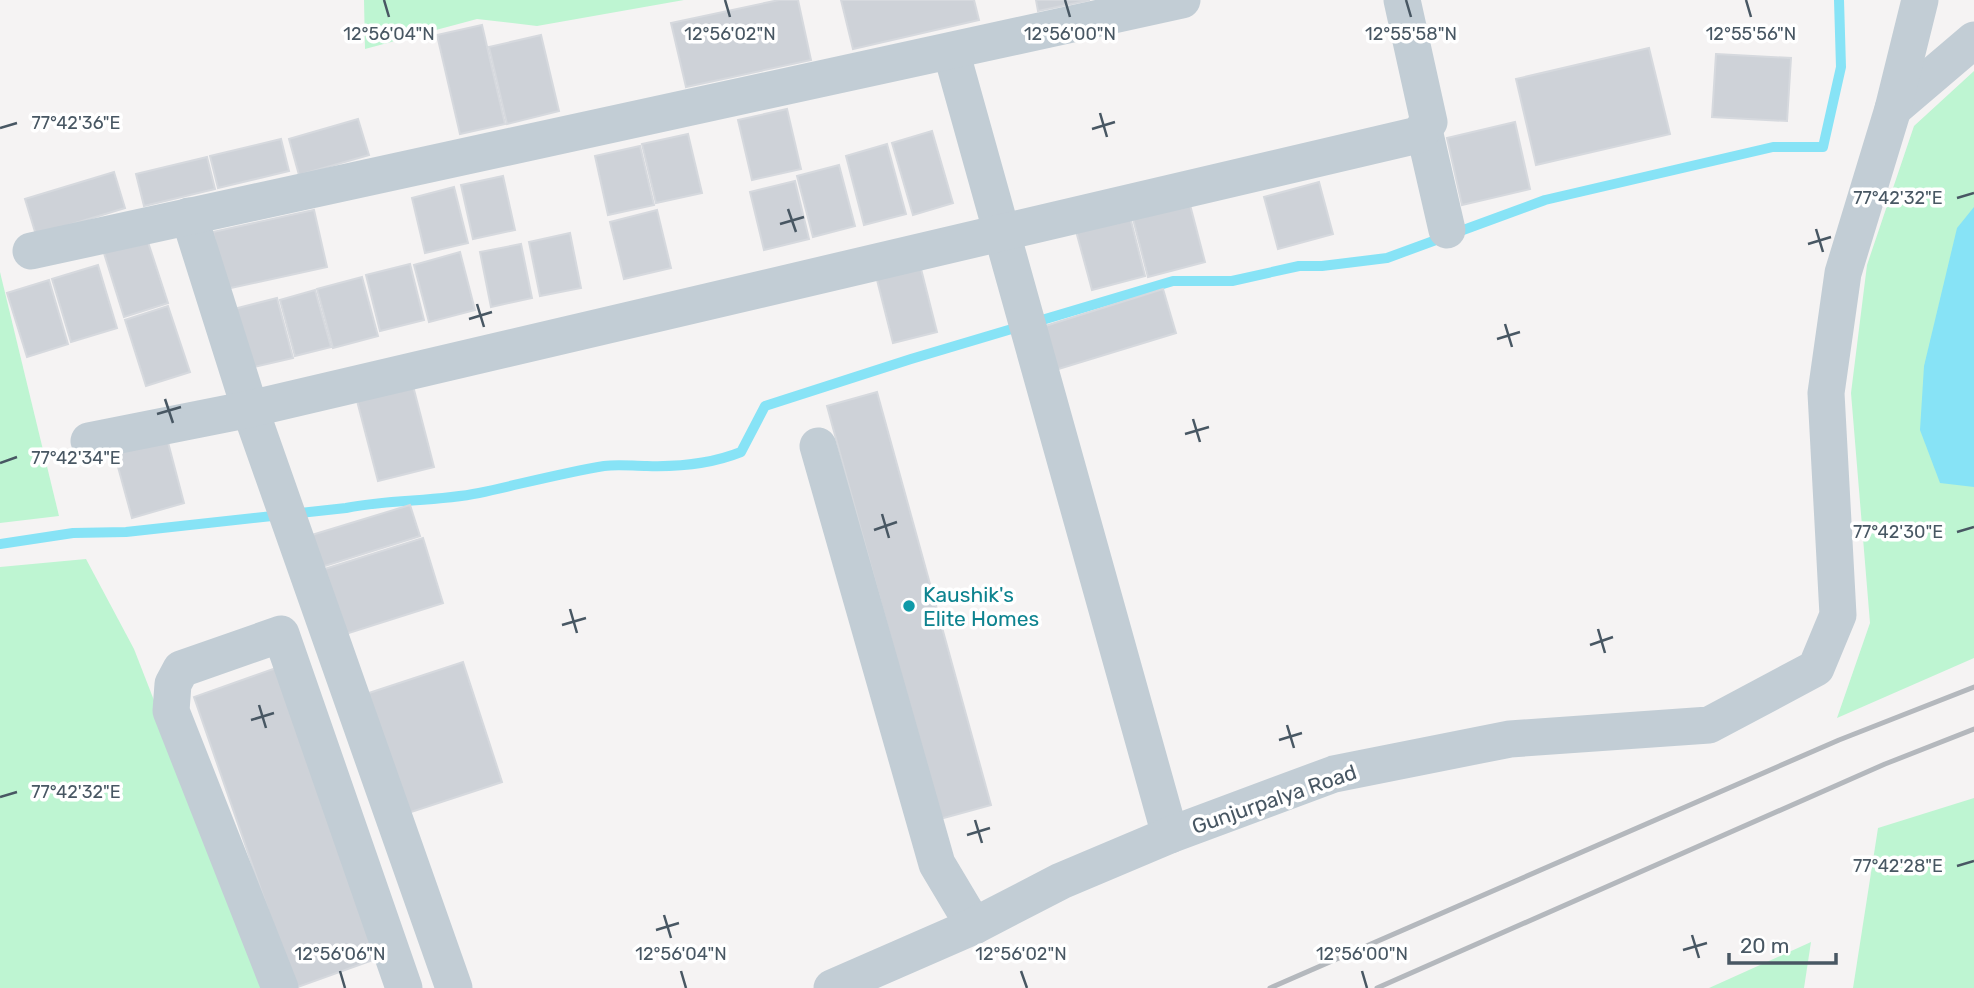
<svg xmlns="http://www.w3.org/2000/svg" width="1974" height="988" font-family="Rubik,sans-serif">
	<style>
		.green { fill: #bef5d2 }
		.water { fill: #87e3f6 }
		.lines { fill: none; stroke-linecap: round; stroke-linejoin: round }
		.stream { stroke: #87e3f6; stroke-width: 10 }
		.building { fill: #ced2d8; stroke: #d6d9de; stroke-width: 2 }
		.minor { stroke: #c2cdd5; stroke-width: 37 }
		.rail { stroke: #b4b8bd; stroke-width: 5 }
		.ticks { fill: none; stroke: #485763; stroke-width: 2.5 }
		.culture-dot { fill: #0f9aa8; stroke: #fff; stroke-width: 2.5 }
		.labels { text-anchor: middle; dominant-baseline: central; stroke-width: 7; stroke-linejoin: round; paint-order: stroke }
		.culture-label { font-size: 21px; fill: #0d838f; stroke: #fff; text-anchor: start }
		.street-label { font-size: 21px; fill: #485763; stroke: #fff }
		.ticks-label { font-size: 18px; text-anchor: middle; fill: #485763; stroke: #fff; stroke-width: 7; stroke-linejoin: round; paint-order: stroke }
	</style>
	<rect width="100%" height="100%" fill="#f5f3f3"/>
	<g class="green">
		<polygon points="364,0 684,0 537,26 477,19 365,49"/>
		<polygon points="1974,71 1974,658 1837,718 1870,623 1851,393 1867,265 1914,126"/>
		<polygon points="0,272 59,516 0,523"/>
		<polygon points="86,559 134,649 266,988 0,988 0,567"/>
		<polygon points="1974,798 1974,988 1853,988 1878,828"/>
		<polygon points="1811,942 1804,988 1709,988"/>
	</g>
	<polygon class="water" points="1974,207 1974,487 1940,483 1920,430 1924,366 1957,228"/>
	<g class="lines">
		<path class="stream" d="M0 544 73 533 126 532 346 508C390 499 435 502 479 493 521 484 562 473 604 466 618 464 633 466 647 466 679 467 711 464 741 452L765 406 911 359 1173 281H1232L1299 266H1322L1387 258 1545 200 1773 147H1823L1841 67 1839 0"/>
	</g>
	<g class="building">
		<polygon points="779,0 798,0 811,60 686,87 671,23"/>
		<polygon points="841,0 974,0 979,20 853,49"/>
		<polygon points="1036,0 1090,0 1038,11"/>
		<polygon points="482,25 505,124 460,134 437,35"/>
		<polygon points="541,35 559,111 507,124 489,47"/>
		<polygon points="1649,48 1670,134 1536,165 1516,79"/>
		<polygon points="1716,54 1791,58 1787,121 1712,117"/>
		<polygon points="787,109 801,169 752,180 738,120"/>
		<polygon points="358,119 369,155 299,175 289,139"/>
		<polygon points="1515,122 1530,189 1462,205 1447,138"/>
		<polygon points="932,131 953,203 913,215 892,143"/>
		<polygon points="688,134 702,193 656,203 642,144"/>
		<polygon points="281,139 289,171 218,188 210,156"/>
		<polygon points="887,144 906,214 864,225 846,156"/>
		<polygon points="640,146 654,205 608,215 595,156"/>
		<polygon points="207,157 215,189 144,206 136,174"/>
		<polygon points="839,165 855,226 813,237 797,176"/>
		<polygon points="114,172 125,208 36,235 25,199"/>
		<polygon points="503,176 515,230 473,239 461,185"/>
		<polygon points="795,181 809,239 764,250 750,192"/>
		<polygon points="1319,182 1333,234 1278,249 1264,197"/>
		<polygon points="454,187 468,243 425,253 412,198"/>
		<polygon points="1189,201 1205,262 1148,277 1132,215"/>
		<polygon points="314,210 327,267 226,289 213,232"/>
		<polygon points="657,210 671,268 624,279 610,222"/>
		<polygon points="1130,217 1145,276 1092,290 1076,231"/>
		<polygon points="570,233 581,288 540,296 529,242"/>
		<polygon points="146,236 168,303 124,317 103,250"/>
		<polygon points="521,244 532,298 491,307 480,252"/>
		<polygon points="460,252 475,310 429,322 414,265"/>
		<polygon points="919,261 937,332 893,343 875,272"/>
		<polygon points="410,264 424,320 380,331 366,275"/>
		<polygon points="98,265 117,328 71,342 52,279"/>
		<polygon points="362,277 378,336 333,348 317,289"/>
		<polygon points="49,280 68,344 27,357 7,293"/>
		<polygon points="1163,289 1176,333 1052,371 1039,328"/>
		<polygon points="315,290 331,347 295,356 280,300"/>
		<polygon points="277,298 293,358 241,370 226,311"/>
		<polygon points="168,306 190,372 146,386 125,320"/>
		<polygon points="412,382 434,467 378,481 356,397"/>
		<polygon points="877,392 991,805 940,819 827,406"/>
		<polygon points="165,431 184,503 132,518 112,445"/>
		<polygon points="410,505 420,536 312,570 302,538"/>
		<polygon points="423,538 443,603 333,638 312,573"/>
		<polygon points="463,662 502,782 402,815 363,695"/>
		<polygon points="276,668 376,959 295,988 194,697"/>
	</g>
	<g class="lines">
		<g class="minor">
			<polyline points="951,51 1170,835"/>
			<polyline points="1893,109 1974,40"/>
			<polyline points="1424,130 1447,230"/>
			<polyline points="189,216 250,409 454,988"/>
			<polyline points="31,251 1182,0"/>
			<polyline points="89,441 250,409 1418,135 1429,122 1402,0"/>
			<polyline points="818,446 937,864 974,926"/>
			<polyline points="280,988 171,711 173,684 181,669 281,634 404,988"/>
			<polyline points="832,988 974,926 1061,881 1170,835 1334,774 1510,739 1709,725 1816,668 1838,615 1826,393 1843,273 1893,109 1920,0"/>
		</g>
		<g class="rail">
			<polyline points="1270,988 1839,740 1974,687"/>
			<polyline points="1377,988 1885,764 1974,729"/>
		</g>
	</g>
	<path class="ticks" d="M384 0 389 17M725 0 730 17M1065 0 1070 17M1406 0 1411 17M1746 0 1751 17M1100 113 1107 137M0 128 17 123M1092 129 1115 122M1957 198 1974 193M788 209 796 232M780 224 804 217M1816 229 1823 252M1808 244 1831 237M477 304 484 327M469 319 492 312M1505 324 1512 347M1497 339 1520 332M165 399 173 423M157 414 181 407M1193 419 1200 442M1185 434 1209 427M0 463 17 457M882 514 889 538M874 530 897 522M1957 532 1974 527M570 609 577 633M562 625 586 618M1598 629 1605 653M1590 645 1613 637M259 705 266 728M251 720 274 713M1287 725 1294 748M1279 740 1302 733M0 797 17 792M975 820 982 843M967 835 990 828M1957 866 1974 861M664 915 671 938M656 930 679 923M1692 935 1699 958M1683 950 1707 943M340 971 345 988M681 971 686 988M1021 971 1027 988M1362 971 1367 988"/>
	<circle class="culture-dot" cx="909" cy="606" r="7"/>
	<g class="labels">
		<g class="culture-label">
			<text x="923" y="594">Kaushik's<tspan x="923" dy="24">Elite Homes</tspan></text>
		</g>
		<g class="street-label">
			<text transform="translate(1274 799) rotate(-19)">Gunjurpalya Road</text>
		</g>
	</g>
	<g class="ticks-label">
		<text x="389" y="40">12°56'04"N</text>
		<text x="730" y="40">12°56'02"N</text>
		<text x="1070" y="40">12°56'00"N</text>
		<text x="1411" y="40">12°55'58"N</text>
		<text x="1751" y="40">12°55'56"N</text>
		<text x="76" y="129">77°42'36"E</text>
		<text x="1898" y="204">77°42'32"E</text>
		<text x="76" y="464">77°42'34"E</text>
		<text x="1898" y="538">77°42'30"E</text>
		<text x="76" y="798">77°42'32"E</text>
		<text x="1898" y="872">77°42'28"E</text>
		<text x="340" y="960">12°56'06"N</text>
		<text x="681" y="960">12°56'04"N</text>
		<text x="1021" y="960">12°56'02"N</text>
		<text x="1362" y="960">12°56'00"N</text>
	</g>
	<path d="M1729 953v10h107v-10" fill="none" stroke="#485763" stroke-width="3.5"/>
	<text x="1740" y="953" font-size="21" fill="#485763" stroke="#ffffff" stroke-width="5" paint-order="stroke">20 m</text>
</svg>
